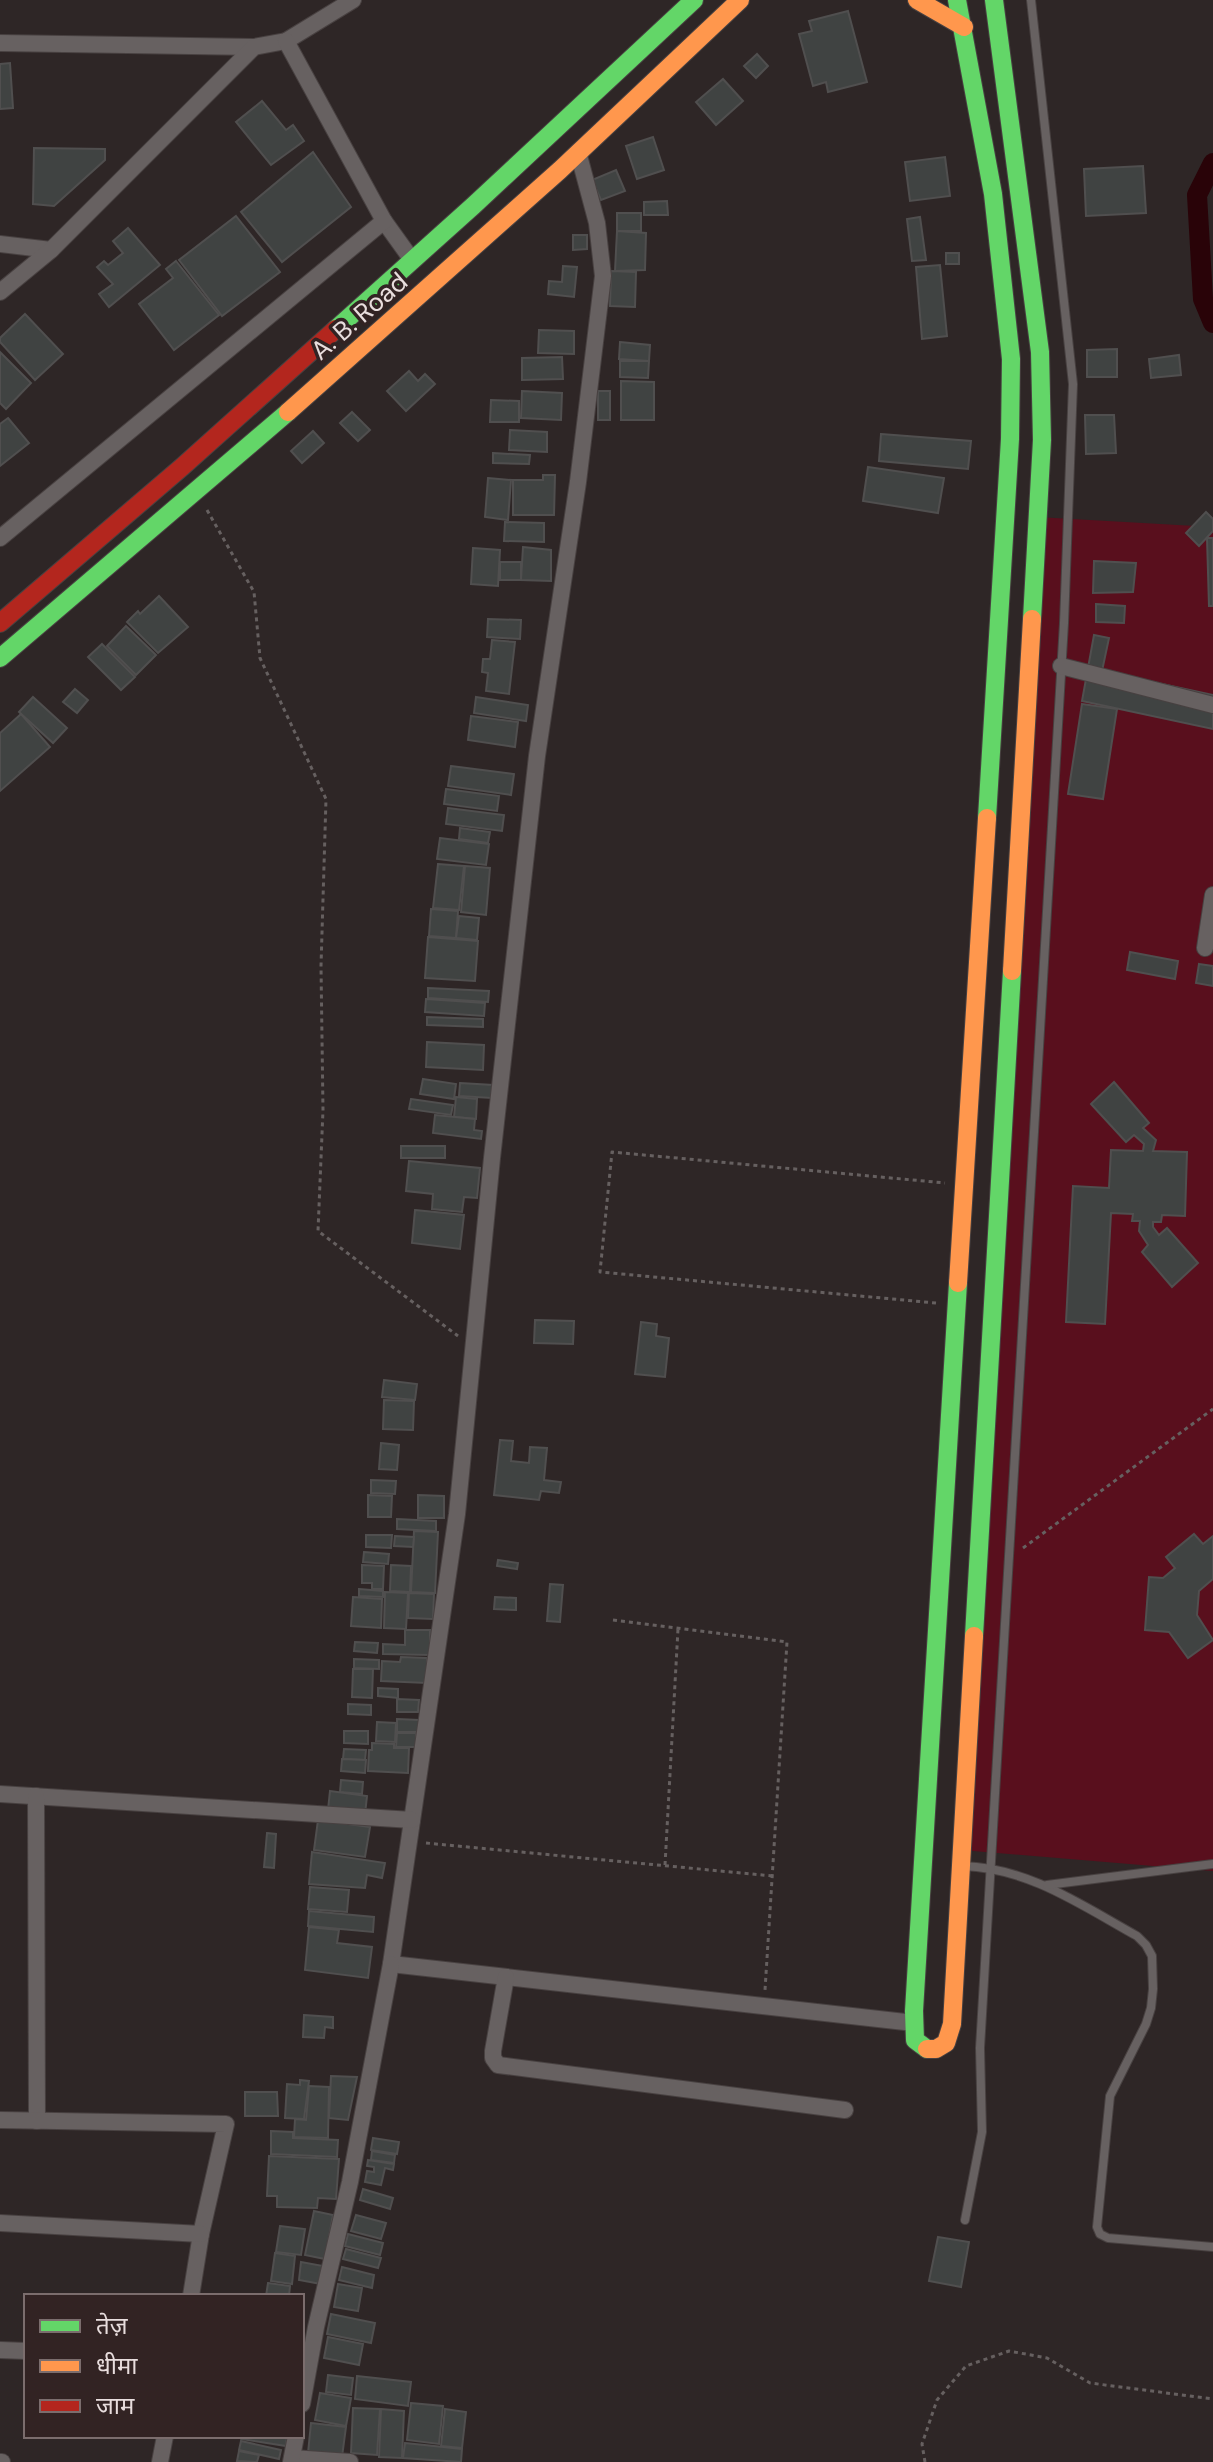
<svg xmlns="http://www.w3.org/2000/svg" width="1213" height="2462" font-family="'DM Sans','Noto Sans Devanagari',sans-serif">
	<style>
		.green { fill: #590f1d }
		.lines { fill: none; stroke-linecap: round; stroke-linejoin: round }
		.canal { stroke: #290308; stroke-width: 20 }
		.building { fill: #404342; stroke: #504f4f; stroke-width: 2 }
		.lane-casing { stroke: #484141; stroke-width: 10 }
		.street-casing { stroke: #484141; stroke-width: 18 }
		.fast-casing { stroke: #484141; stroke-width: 20 }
		.slow-casing { stroke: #484141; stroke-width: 20 }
		.jam-casing { stroke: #484141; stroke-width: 20 }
		.path { stroke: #666060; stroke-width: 3; stroke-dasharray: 4 4; stroke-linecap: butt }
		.lane { stroke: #676161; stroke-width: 8 }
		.street { stroke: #676161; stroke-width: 16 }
		.fast { stroke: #63d668; stroke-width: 18 }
		.slow { stroke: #ff974d; stroke-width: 18 }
		.jam { stroke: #b3261e; stroke-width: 18 }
		.labels { text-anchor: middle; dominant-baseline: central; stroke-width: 7; stroke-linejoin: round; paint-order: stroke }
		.street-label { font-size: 26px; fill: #e8dddd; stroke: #322323 }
	</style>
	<rect width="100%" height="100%" fill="#2e2626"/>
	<polygon class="green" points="1037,517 1213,527 1213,1871 961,1850"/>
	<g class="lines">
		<polyline class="canal" points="1213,163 1197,195 1203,299 1213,323"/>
	</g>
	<g class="building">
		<polygon points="848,11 867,82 828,92 826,82 813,86 799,34 812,31 809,21"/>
		<polygon points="757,54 768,66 756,78 744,66"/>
		<polygon points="10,63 13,108 0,109 0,64"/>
		<polygon points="723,79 743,101 716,125 696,102"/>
		<polygon points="262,101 286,130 293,125 304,141 271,165 236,122"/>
		<polygon points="653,137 664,170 637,179 626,146"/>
		<polygon points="34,148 105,149 105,160 54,206 33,204"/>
		<polygon points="313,152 351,207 282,262 241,212"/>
		<polygon points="945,157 950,196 910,201 905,162"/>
		<polygon points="1143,166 1146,213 1086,216 1084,169"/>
		<polygon points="616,170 625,191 601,200 592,180"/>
		<polygon points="667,201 668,215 644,215 644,202"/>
		<rect x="617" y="213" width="24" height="18"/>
		<polygon points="236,216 280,272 222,316 179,260"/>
		<polygon points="920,217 926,260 912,261 907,219"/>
		<polygon points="128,228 160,265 109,307 99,294 113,284 97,267 104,261 108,265 123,253 113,241"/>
		<polygon points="617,231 646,233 645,270 615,271"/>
		<polygon points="573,235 587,235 587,249 573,250"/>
		<rect x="946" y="253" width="13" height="11"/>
		<polygon points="176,261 219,315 174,350 139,304 173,278 166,269"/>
		<polygon points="940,265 947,336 922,339 916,267"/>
		<polygon points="563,266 577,267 574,297 548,294 549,281 562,282"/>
		<polygon points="611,271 636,272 635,307 610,306"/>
		<polygon points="25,314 63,354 35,380 0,342 0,338"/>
		<polygon points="539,330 574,331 574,354 538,353"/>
		<polygon points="620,342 650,345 649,361 619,359"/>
		<polygon points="1117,349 1117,377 1087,377 1087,350"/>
		<polygon points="0,352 31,383 6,409 0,403"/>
		<polygon points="1179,355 1181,375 1151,378 1149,359"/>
		<polygon points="562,357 563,379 522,380 522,358"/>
		<polygon points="620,361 649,361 648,378 620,377"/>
		<polygon points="409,371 418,381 425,374 435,384 406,411 387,391"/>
		<polygon points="621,381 654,382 654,420 621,420"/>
		<polygon points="522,391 562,393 561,420 521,418"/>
		<rect x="598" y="391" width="12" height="29"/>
		<polygon points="491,400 519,401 519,422 490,422"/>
		<polygon points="352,412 370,430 358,441 340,423"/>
		<polygon points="1085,415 1114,415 1116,453 1086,454"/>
		<polygon points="8,418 29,443 0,466 0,424"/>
		<polygon points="510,430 547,432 547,452 509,450"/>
		<polygon points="313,431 324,443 302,463 291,451"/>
		<polygon points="881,434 971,441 968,469 879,461"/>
		<polygon points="493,453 530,455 529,464 493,463"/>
		<polygon points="868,467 944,478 938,513 863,501"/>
		<polygon points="543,475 555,475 554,515 513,515 513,480 543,480"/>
		<polygon points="488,478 511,480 508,520 485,517"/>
		<polygon points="1206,512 1213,519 1213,531 1199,546 1186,533"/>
		<polygon points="505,522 544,523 544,542 504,541"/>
		<polygon points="1207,538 1213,538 1213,606 1209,606"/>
		<polygon points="523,547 551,550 551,581 521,580"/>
		<polygon points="473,548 500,550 498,586 471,584"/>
		<polygon points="1094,561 1136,563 1133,592 1093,593"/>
		<rect x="500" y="562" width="21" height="18"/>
		<polygon points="159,596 188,627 158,653 127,622 138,611 140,614"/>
		<polygon points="1096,604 1125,606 1124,623 1096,622"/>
		<polygon points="488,619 521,620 520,639 487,637"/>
		<polygon points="126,626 156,655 136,675 107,646"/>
		<polygon points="1094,635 1109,638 1102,671 1213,695 1213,729 1082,701"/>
		<polygon points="492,640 515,642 509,694 486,691 488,673 482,672 483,659 490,659"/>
		<polygon points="102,644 135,677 121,690 88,657"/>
		<polygon points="75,689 88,700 77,713 63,702"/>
		<polygon points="33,697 67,728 53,743 19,712"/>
		<polygon points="476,697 528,705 526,721 474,713"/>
		<polygon points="1082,704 1117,709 1103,799 1068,794"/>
		<polygon points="21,714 50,747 0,791 0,733"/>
		<polygon points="471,716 518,722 515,747 468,740"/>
		<polygon points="451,766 514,774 511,795 448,786"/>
		<polygon points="446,789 499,796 497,811 444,804"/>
		<polygon points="448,808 504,815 502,831 446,824"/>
		<polygon points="460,828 490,832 488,843 459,839"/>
		<polygon points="440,838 489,844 486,865 437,859"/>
		<polygon points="438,864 464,866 459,910 433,908"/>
		<polygon points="465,866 490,868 486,915 461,912"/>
		<polygon points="431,909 458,911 456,938 429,936"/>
		<polygon points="459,916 479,918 477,940 456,938"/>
		<polygon points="428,937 478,941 475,981 425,978"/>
		<polygon points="1130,952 1178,961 1175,979 1127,970"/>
		<polygon points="1199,964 1213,966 1213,986 1196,983"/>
		<polygon points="428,988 489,991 488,1002 428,998"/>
		<polygon points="426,999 485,1003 484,1016 425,1012"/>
		<polygon points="427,1017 483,1019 483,1027 427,1025"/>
		<polygon points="427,1042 484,1045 483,1070 426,1067"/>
		<polygon points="423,1079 456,1084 454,1099 420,1094"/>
		<polygon points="1114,1082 1149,1123 1143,1128 1156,1140 1153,1151 1187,1152 1185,1216 1162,1215 1161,1222 1153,1222 1153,1227 1159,1235 1167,1228 1198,1263 1172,1287 1142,1252 1148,1245 1139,1231 1140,1221 1132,1221 1133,1214 1111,1213 1105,1324 1066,1322 1073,1186 1109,1188 1111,1150 1143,1151 1144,1144 1134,1135 1126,1142 1091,1104"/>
		<polygon points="460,1083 493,1085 492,1098 459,1096"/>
		<polygon points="456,1097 477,1099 476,1119 454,1117"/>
		<polygon points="411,1099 453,1105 451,1115 409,1109"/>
		<polygon points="435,1115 475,1119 474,1130 482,1131 481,1139 433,1133"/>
		<rect x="401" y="1146" width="44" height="12"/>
		<polygon points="409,1161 480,1168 477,1198 464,1197 462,1212 432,1209 433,1194 406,1191"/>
		<polygon points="415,1210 464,1215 460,1249 412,1243"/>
		<polygon points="535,1320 574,1321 573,1344 534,1343"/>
		<polygon points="641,1322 657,1324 656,1336 669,1338 665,1377 635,1374"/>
		<polygon points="384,1380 417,1384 415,1400 382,1397"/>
		<polygon points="384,1400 414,1401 413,1430 383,1429"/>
		<polygon points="500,1440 513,1441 511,1461 529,1463 530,1447 547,1448 544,1480 561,1482 559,1493 541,1491 539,1500 494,1495"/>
		<polygon points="381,1443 399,1445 397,1470 379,1469"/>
		<polygon points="371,1480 396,1481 395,1494 371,1493"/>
		<polygon points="368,1495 392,1496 391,1517 368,1517"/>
		<polygon points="418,1495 444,1496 444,1518 418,1518"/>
		<polygon points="397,1519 436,1521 436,1531 397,1529"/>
		<polygon points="414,1531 438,1532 435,1593 411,1592"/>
		<polygon points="1194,1534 1203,1544 1213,1536 1213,1579 1199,1591 1197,1615 1213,1640 1188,1658 1169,1632 1145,1630 1149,1577 1163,1578 1175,1568 1166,1557"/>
		<polygon points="366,1535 392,1535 391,1548 366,1547"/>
		<polygon points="395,1536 414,1537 413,1547 394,1546"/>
		<polygon points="364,1552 389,1554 388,1564 363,1562"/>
		<polygon points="498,1560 518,1563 517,1569 497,1566"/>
		<polygon points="362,1565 384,1566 383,1589 372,1589 372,1583 362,1583"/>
		<polygon points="391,1565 411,1566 410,1592 390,1591"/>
		<polygon points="550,1584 563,1585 560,1622 547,1621"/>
		<polygon points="359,1589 383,1591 383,1597 359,1596"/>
		<polygon points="385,1592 408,1593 406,1629 384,1628"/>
		<polygon points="409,1593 434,1594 433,1619 408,1618"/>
		<polygon points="353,1597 382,1599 381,1628 351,1626"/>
		<polygon points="495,1597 516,1598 516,1610 494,1609"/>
		<polygon points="405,1630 430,1630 430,1655 383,1654 383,1644 405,1645"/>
		<polygon points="355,1642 378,1643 377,1653 354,1651"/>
		<polygon points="401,1657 427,1658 427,1683 381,1681 382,1661 400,1662"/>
		<polygon points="354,1659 379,1660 379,1669 354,1668"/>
		<polygon points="353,1669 373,1669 372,1698 352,1697"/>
		<polygon points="378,1688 398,1689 398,1698 378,1696"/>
		<polygon points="397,1699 419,1700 418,1712 397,1712"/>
		<polygon points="348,1704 371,1705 371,1715 348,1714"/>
		<polygon points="397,1719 419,1720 419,1732 397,1732"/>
		<polygon points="377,1722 396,1723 395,1742 376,1741"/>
		<polygon points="344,1731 368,1731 368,1744 344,1743"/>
		<polygon points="397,1733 416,1733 416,1747 396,1747"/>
		<polygon points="372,1743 394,1744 394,1748 409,1748 408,1773 368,1771 369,1750 372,1750"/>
		<polygon points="344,1749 366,1750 365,1760 343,1759"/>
		<polygon points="342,1759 366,1760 365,1773 341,1771"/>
		<polygon points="341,1780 363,1782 362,1794 340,1792"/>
		<polygon points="330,1791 367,1796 364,1823 327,1819"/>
		<polygon points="318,1820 370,1827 365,1857 314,1850"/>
		<polygon points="267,1833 276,1834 274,1868 264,1867"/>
		<polygon points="312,1852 385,1863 382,1878 367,1875 365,1888 309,1884"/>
		<polygon points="310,1887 349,1890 347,1912 308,1909"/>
		<polygon points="309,1911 374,1917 373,1932 308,1926"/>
		<polygon points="309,1927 339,1930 337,1943 372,1947 368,1978 305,1970"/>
		<polygon points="304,2015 333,2017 333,2028 325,2027 324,2038 303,2037"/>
		<polygon points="331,2076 357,2077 348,2120 329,2118"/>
		<polygon points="300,2080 309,2081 304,2119 285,2118 287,2084 300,2085"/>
		<polygon points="309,2086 329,2087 328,2138 294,2137 295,2119 306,2120"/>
		<polygon points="245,2092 277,2092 278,2116 245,2116"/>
		<polygon points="271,2131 293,2132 293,2138 338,2140 337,2157 271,2154"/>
		<polygon points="373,2138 399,2142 397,2154 371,2150"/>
		<polygon points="372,2151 395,2155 394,2163 371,2160"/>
		<polygon points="269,2156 339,2159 336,2199 318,2198 317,2208 277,2207 277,2196 267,2196"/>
		<polygon points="368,2160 394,2164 393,2170 385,2168 381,2185 365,2182 367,2171 374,2172 374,2167 367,2166"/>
		<polygon points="363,2189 393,2198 390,2209 360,2200"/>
		<polygon points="314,2211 333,2215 325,2259 305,2255"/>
		<polygon points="356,2215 386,2223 381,2239 351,2231"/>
		<polygon points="280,2226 305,2229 301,2255 276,2252"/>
		<polygon points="348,2234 383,2243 380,2255 345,2246"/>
		<polygon points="938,2237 969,2242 961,2287 929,2281"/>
		<polygon points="346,2249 381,2258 378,2268 343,2259"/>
		<polygon points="275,2253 295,2256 292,2284 271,2281"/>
		<polygon points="301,2262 323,2266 321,2284 299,2280"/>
		<polygon points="342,2267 374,2275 372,2288 339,2280"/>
		<polygon points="268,2283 290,2286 289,2296 266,2296"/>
		<polygon points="338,2284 362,2288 358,2311 334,2307"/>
		<polygon points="331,2314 375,2323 371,2343 327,2334"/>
		<polygon points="328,2337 363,2344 359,2365 324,2358"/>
		<polygon points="328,2375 353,2378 351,2395 326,2392"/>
		<polygon points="357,2376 411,2382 408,2406 355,2399"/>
		<polygon points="320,2393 351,2398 346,2426 315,2420"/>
		<polygon points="411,2403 443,2406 439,2444 407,2440"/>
		<polygon points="353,2408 380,2409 377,2455 351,2453"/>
		<polygon points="381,2409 404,2411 402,2458 379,2457"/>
		<polygon points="445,2409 466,2412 462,2448 441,2446"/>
		<polygon points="311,2423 346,2427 342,2457 308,2453"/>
		<polygon points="241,2436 287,2436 286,2446 241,2439"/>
		<polygon points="241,2441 281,2450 279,2459 239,2450"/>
		<polygon points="405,2443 462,2449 461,2462 403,2458"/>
		<polygon points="239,2451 259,2455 257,2462 237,2461"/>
	</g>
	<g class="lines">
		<defs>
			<g id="lane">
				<path d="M963 1866C1029 1868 1081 1905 1137 1936L1146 1945 1152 1956 1153 1989 1151 2008 1146 2024 1110 2096 1097 2227 1100 2234 1108 2238 1213 2247"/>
				<polyline points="1047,1885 1213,1864"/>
				<polyline points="965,2220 982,2132 980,2048 1064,623 1073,384 1031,0"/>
			</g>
			<g id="street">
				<polyline points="0,43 254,47"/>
				<polyline points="578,152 597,223 603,276 578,482 537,756 492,1158 457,1514 391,1964 914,2023"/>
				<polyline points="384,221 412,260"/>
				<polyline points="0,244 51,250"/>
				<polyline points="0,292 51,250 254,47 286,41 353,0"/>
				<polyline points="0,538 384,221 286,41"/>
				<polyline points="1061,666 1213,705"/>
				<polyline points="1205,948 1213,895"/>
				<polyline points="0,1794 412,1820"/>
				<polyline points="36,1796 37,2121"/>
				<polyline points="506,1977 493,2051 493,2058 498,2065 845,2110"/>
				<polyline points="0,2120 226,2124 201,2234 191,2296"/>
				<polyline points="0,2223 201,2234"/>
				<polyline points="0,2350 26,2351"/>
				<polyline points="302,2404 316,2327 350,2182 391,1964"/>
				<polyline points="292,2458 350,2462"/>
				<polyline points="0,2462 2,2462"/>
				<polyline points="160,2462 165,2436"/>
				<polyline points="291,2462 296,2436"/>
			</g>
			<g id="fast">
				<polyline points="957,0 993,194 1011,359 1010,439 987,818"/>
				<polyline points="994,0 1040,352 1042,440 1032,619"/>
				<polyline points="336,329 473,206 694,0"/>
				<polyline points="0,658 288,412"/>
				<polyline points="974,1636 1012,971"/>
				<polyline points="927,2049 915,2040 914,2011 958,1283"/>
			</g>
			<g id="slow">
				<polyline points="917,0 964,27"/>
				<polyline points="288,412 560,170 740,0"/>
				<polyline points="1012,971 1032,619"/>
				<polyline points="958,1283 987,818"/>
				<polyline points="927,2049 936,2049 946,2043 952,2024 974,1636"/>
			</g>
			<polyline id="jam" points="0,623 182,467 336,329"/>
		</defs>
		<use href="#lane" class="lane-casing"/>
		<use href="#street" class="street-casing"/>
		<use href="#fast" class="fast-casing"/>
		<use href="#slow" class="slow-casing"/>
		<use href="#jam" class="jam-casing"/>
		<g class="path">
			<polyline points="207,510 254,592 260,658 326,799 321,966 323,1110 318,1231 458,1336"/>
			<polyline points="936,1303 600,1272 612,1152 945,1183"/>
			<polyline points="1023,1548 1213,1409"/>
			<polyline points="613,1620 787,1642 765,1990"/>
			<polyline points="426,1843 773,1876"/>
			<polyline points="665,1865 678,1629"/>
			<polyline points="925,2462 922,2444 937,2400 966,2366 1009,2351 1047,2358 1090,2383 1213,2399"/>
		</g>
		<use href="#lane" class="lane"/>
		<use href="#street" class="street"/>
		<use href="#fast" class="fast"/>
		<use href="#slow" class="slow"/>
		<use href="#jam" class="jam"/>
	</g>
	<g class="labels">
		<g class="street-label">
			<text transform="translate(359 316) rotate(-41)">A. B. Road</text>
		</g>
	</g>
	<rect x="24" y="2294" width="280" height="144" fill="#322323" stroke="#7b6d6d" stroke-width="2"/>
	<rect x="40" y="2320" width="40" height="12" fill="#63d668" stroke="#7b6d6d" stroke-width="2"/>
	<text x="96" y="2334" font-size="24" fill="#e8dddd">तेज़</text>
	<rect x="40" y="2360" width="40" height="12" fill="#ff974d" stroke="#7b6d6d" stroke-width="2"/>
	<text x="96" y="2374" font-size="24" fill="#e8dddd">धीमा</text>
	<rect x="40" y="2400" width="40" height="12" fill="#b3261e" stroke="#7b6d6d" stroke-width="2"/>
	<text x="96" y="2414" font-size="24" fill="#e8dddd">जाम</text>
</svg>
